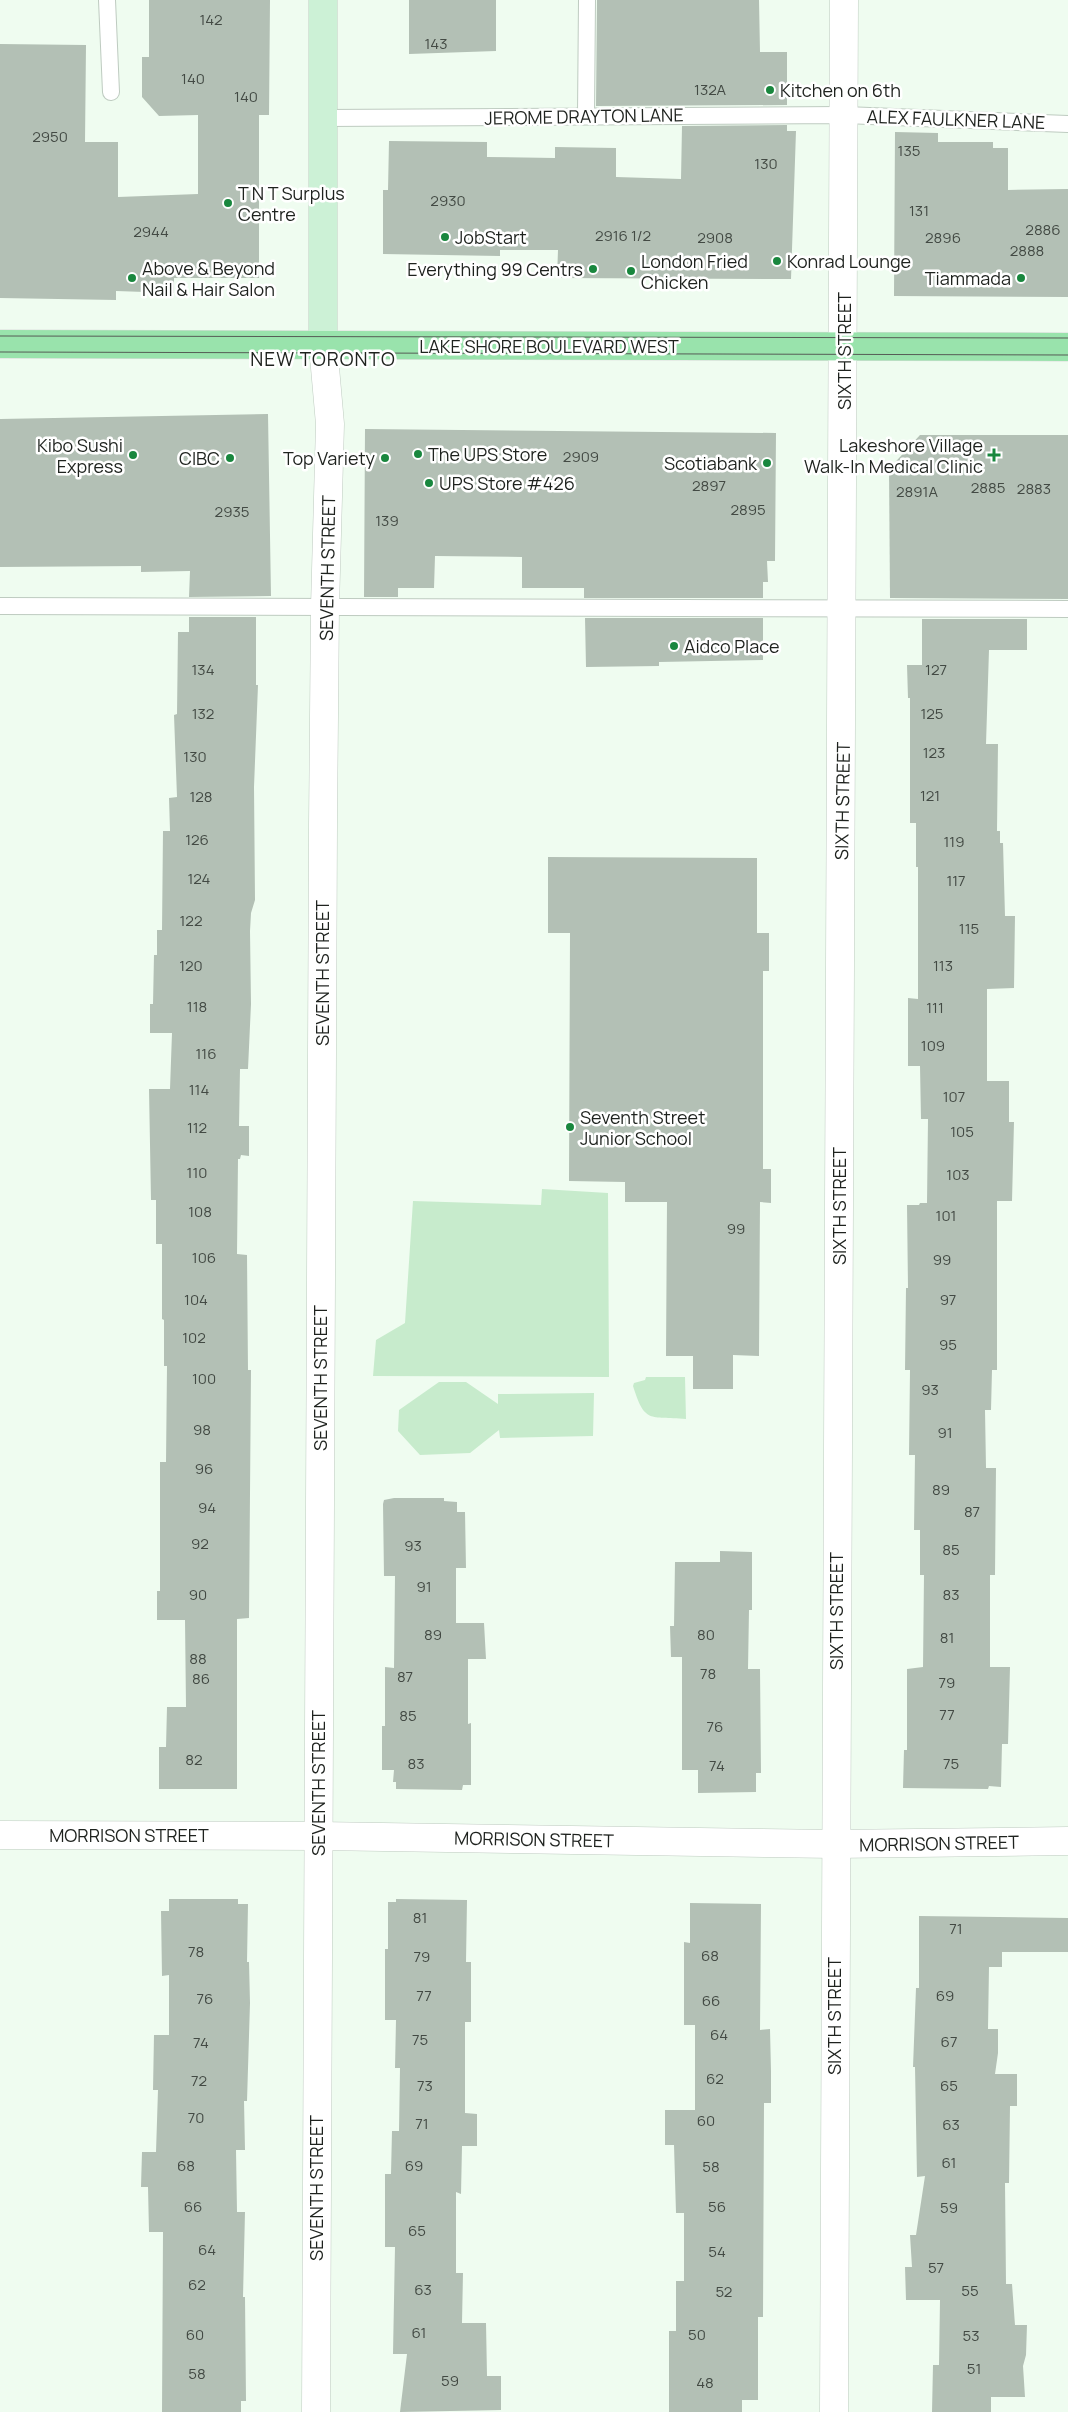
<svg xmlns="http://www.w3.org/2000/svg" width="1068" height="2412" font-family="Manrope,sans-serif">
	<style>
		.green { fill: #c7ebcc }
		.building { fill: #b3c0b5 }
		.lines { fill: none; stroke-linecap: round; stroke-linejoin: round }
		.lane-casing { stroke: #becbc0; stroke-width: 18 }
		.street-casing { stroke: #becbc0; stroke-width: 29 }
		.secondary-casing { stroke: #becbc0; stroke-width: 29 }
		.primary-casing { stroke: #dbdcdb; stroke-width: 29 }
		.lane { stroke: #fff; stroke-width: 16 }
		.street { stroke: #fff; stroke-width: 28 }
		.secondary { stroke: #ccf1d6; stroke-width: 28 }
		.primary { stroke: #99e3ac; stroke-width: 28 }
		.tram { stroke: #565c56; stroke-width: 1 }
		.poi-dot { fill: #19873e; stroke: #fff; stroke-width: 2 }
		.labels { text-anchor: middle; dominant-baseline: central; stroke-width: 5; stroke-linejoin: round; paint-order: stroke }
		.number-label { font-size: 15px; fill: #434a44 }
		.poi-label { font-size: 18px; fill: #1e221e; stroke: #fff; text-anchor: start }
		.street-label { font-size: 18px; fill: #1e221e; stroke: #fff }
		.neighbourhood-label { font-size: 19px; letter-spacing: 1px; fill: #1e221e; stroke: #fff }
	</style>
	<rect width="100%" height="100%" fill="#effcf0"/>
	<g class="green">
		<polygon points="542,1189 608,1193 609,1377 373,1376 376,1340 405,1323 413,1201 541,1205"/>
		<path d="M646 1377H685L686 1419C649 1416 645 1424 633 1386L634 1383 645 1380Z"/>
		<polygon points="439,1382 466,1382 498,1404 498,1394 594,1393 593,1436 500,1438 499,1430 470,1453 420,1455 398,1431 399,1410"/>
	</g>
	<g class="building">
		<polygon points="149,0 270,0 269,115 259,115 259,278 174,278 174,293 116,291 116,300 0,298 0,44 86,45 85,142 118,142 118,197 198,194 198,115 159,116 142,97 142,57 149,57"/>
		<polygon points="409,0 496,0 496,51 409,54"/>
		<polygon points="597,0 759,0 760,52 787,52 787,105 596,106"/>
		<polygon points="787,125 787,131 796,131 791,279 557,278 558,250 500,250 500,256 383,254 383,190 388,190 389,141 487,142 487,157 555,158 555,147 616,148 616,177 681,179 682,126"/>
		<polygon points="895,132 938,133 938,142 993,142 993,148 1008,148 1008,190 1068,189 1068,297 894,296"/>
		<polygon points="268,414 271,596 189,597 190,571 141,572 141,566 0,567 0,419"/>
		<polygon points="365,429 776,433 775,561 767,561 768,582 763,582 763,598 584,598 584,588 522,588 522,557 435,556 434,588 398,588 398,597 364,597"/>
		<polygon points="920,435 1068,435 1068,599 890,598 889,469"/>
		<polygon points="189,617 256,617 256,685 258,685 254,787 255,900 251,913 250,931 251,1004 248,1069 240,1069 239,1126 249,1126 249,1156 241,1155 240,1159 238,1159 237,1254 247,1255 248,1370 251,1370 249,1618 237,1619 237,1789 159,1789 159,1747 166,1747 167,1707 186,1707 185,1620 157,1620 157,1591 160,1591 160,1462 166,1462 167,1366 164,1366 164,1320 162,1319 162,1244 156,1244 156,1200 151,1200 149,1089 170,1089 172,1033 150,1033 150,1004 153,1004 154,955 157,955 157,930 162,930 163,831 170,831 169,798 177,797 174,715 177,714 178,632 189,632"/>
		<polygon points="585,618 763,618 763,660 659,662 659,666 586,667"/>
		<polygon points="922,619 1027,619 1027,650 989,650 986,744 998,744 997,831 1000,831 1000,843 1003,843 1005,916 1015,916 1014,988 987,989 987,1081 1009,1081 1009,1122 1014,1122 1012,1201 997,1201 997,1370 992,1370 991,1410 985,1410 986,1468 996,1468 995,1575 990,1575 990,1667 1010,1667 1008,1744 1002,1744 1001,1787 989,1786 988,1789 903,1788 904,1750 907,1750 907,1669 923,1667 924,1575 920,1575 920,1530 914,1530 915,1455 909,1455 910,1370 905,1370 906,1288 908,1288 907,1205 919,1205 920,1203 927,1203 928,1119 921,1119 920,1066 908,1066 908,998 918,999 918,867 916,867 916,823 910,823 910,698 908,698 907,665 922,665"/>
		<polygon points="548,857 757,858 757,933 769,933 769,971 763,971 763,1169 771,1169 771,1203 760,1202 759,1356 733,1355 733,1389 693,1389 693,1356 666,1356 667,1202 625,1202 625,1182 569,1181 570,933 548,933"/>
		<polygon points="394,1498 444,1498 444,1501 457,1502 457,1512 465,1512 466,1568 456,1568 456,1623 484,1623 486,1659 468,1659 468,1724 471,1723 471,1785 463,1785 462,1790 396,1789 396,1782 393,1782 394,1770 382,1770 382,1726 385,1726 385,1667 394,1668 395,1576 384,1576 383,1504 384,1500"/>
		<polygon points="720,1551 752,1552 752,1610 749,1610 748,1669 760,1669 761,1773 756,1773 756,1792 698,1793 698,1770 682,1770 682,1657 671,1657 670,1626 674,1626 675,1562 720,1562"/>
		<polygon points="169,1899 238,1899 238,1904 248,1904 247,1962 249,1962 250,2003 247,2101 244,2101 245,2150 236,2150 237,2212 245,2212 243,2297 245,2297 246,2401 241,2401 241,2412 162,2412 163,2232 149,2232 148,2187 141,2187 142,2152 156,2152 158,2090 153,2090 154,2035 169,2035 169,1975 162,1976 161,1911 169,1911"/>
		<polygon points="396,1899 467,1900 466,1962 471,1962 471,2022 465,2022 465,2113 477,2114 477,2146 462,2146 461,2194 456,2192 456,2273 463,2273 462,2323 486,2323 487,2376 501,2376 501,2410 400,2412 407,2354 393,2354 395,2247 385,2247 385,2174 391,2174 392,2131 399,2131 400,2068 395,2068 396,2020 385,2020 385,1949 388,1949 388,1902 396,1902"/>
		<polygon points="690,1903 761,1904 760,2030 770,2029 771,2071 771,2103 764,2103 763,2317 758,2317 758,2400 742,2400 742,2412 669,2412 669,2331 676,2331 676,2281 684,2281 684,2213 676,2213 674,2145 665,2145 665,2110 695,2110 695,2025 684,2025 684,1942 690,1943"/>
		<polygon points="919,1916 1068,1918 1068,1952 1002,1952 1002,1967 989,1967 988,2029 998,2029 998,2053 995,2074 1017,2074 1017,2106 1010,2106 1009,2183 1005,2183 1006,2284 1012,2284 1015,2325 1027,2325 1026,2355 1023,2366 1025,2397 991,2397 991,2412 932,2412 933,2365 939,2365 940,2300 906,2300 905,2267 912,2267 910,2235 916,2235 925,2176 917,2177 915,2067 913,2067 916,1988 919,1988"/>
	</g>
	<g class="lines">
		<defs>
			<g id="lane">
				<polyline points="107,0 111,92"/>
				<polyline points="586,115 587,0"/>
				<polyline points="323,118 845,115 1068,124"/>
				<polyline points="0,606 1068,609"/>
			</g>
			<g id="street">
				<polyline points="0,1835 319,1836 834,1844 1068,1841"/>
				<polyline points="316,2412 323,826 325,607 330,424 323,345"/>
				<path d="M834 2412C834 1608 844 804 844 0"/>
			</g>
			<polyline id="secondary" points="323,0 323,345"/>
			<polyline id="primary" points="0,344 1068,347"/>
		</defs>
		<use href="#lane" class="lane-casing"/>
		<use href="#street" class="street-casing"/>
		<use href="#secondary" class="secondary-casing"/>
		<use href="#primary" class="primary-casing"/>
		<use href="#lane" class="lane"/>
		<use href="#street" class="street"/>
		<use href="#secondary" class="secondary"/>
		<use href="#primary" class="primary"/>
		<g class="tram">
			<polyline points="0,336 1068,338"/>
			<polyline points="0,352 1068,355"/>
		</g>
	</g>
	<g class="poi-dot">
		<circle cx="770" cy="90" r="5"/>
		<circle cx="228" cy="203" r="5"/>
		<circle cx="445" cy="237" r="5"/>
		<circle cx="777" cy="261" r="5"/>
		<circle cx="593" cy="269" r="5"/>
		<circle cx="631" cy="271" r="5"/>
		<circle cx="132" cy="278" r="5"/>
		<circle cx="1021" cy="278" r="5"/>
		<circle cx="418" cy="454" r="5"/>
		<circle cx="133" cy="455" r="5"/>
		<path d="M991.5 447.5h5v5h5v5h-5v5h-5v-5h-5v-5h5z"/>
		<circle cx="230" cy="458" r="5"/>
		<circle cx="385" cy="458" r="5"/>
		<circle cx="767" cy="463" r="5"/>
		<circle cx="429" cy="483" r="5"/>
		<circle cx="674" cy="646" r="5"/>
		<circle cx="570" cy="1127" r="5"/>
	</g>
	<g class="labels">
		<g class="number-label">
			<text x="211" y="19">142</text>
			<text x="436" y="43">143</text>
			<text x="193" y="78">140</text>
			<text x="710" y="89">132A</text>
			<text x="246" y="96">140</text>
			<text x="50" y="136">2950</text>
			<text x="909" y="150">135</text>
			<text x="766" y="163">130</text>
			<text x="448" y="200">2930</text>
			<text x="919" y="210">131</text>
			<text x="1043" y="229">2886</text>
			<text x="151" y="231">2944</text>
			<text x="623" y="235">2916 1/2</text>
			<text x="715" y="237">2908</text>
			<text x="943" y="237">2896</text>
			<text x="1027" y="250">2888</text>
			<text x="581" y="456">2909</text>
			<text x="709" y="485">2897</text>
			<text x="988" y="487">2885</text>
			<text x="1034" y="488">2883</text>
			<text x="917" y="491">2891A</text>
			<text x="748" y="509">2895</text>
			<text x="232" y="511">2935</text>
			<text x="387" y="520">139</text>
			<text x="203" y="669">134</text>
			<text x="936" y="669">127</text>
			<text x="203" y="713">132</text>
			<text x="932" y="713">125</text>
			<text x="934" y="752">123</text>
			<text x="195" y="756">130</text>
			<text x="930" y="795">121</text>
			<text x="201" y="796">128</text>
			<text x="197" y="839">126</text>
			<text x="954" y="841">119</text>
			<text x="199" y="878">124</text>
			<text x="956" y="880">117</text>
			<text x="191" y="920">122</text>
			<text x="969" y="928">115</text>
			<text x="191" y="965">120</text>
			<text x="943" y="965">113</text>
			<text x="197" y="1006">118</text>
			<text x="935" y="1007">111</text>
			<text x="933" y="1045">109</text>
			<text x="206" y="1053">116</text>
			<text x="199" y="1089">114</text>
			<text x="954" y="1096">107</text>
			<text x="197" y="1127">112</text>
			<text x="962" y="1131">105</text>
			<text x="197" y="1172">110</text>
			<text x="958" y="1174">103</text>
			<text x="200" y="1211">108</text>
			<text x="946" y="1215">101</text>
			<text x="736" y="1228">99</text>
			<text x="204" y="1257">106</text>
			<text x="942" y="1259">99</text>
			<text x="196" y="1299">104</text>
			<text x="948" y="1299">97</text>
			<text x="194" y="1337">102</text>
			<text x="948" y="1344">95</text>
			<text x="204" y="1378">100</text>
			<text x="930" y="1389">93</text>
			<text x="202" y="1429">98</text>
			<text x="945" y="1432">91</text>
			<text x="204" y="1468">96</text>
			<text x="941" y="1489">89</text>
			<text x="207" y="1507">94</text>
			<text x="972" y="1511">87</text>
			<text x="200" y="1543">92</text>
			<text x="413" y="1545">93</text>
			<text x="951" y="1549">85</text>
			<text x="424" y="1586">91</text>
			<text x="198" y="1594">90</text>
			<text x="951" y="1594">83</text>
			<text x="433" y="1634">89</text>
			<text x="706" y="1634">80</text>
			<text x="947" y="1637">81</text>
			<text x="198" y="1658">88</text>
			<text x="708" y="1673">78</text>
			<text x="405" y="1676">87</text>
			<text x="201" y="1678">86</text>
			<text x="947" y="1682">79</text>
			<text x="947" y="1714">77</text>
			<text x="408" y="1715">85</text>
			<text x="715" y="1726">76</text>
			<text x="194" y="1759">82</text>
			<text x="416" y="1763">83</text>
			<text x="951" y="1763">75</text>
			<text x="717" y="1765">74</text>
			<text x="420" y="1917">81</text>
			<text x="956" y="1928">71</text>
			<text x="196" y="1951">78</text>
			<text x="710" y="1955">68</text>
			<text x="422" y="1956">79</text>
			<text x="424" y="1995">77</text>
			<text x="945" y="1995">69</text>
			<text x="205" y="1998">76</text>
			<text x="711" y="2000">66</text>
			<text x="719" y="2034">64</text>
			<text x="420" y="2039">75</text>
			<text x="949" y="2041">67</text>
			<text x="201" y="2042">74</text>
			<text x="715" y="2078">62</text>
			<text x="199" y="2080">72</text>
			<text x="425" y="2085">73</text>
			<text x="949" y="2085">65</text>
			<text x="196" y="2117">70</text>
			<text x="706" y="2120">60</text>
			<text x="422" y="2123">71</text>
			<text x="951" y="2124">63</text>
			<text x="949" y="2162">61</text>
			<text x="186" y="2165">68</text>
			<text x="414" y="2165">69</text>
			<text x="711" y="2166">58</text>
			<text x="193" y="2206">66</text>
			<text x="717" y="2206">56</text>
			<text x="949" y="2207">59</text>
			<text x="417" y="2230">65</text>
			<text x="207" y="2249">64</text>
			<text x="717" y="2251">54</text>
			<text x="936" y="2267">57</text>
			<text x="197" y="2284">62</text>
			<text x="423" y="2289">63</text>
			<text x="970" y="2290">55</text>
			<text x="724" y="2291">52</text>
			<text x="419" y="2332">61</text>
			<text x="195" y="2334">60</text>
			<text x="697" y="2334">50</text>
			<text x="971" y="2335">53</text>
			<text x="974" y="2368">51</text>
			<text x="197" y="2373">58</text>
			<text x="450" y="2380">59</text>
			<text x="705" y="2382">48</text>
		</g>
		<g class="poi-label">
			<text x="780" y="90">Kitchen on 6th</text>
			<text x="238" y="193">T N T Surplus<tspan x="238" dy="21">Centre</tspan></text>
			<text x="455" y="237">JobStart</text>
			<text x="641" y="261">London Fried<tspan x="641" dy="21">Chicken</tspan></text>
			<text x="787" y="261">Konrad Lounge</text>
			<text x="142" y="268">Above &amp; Beyond<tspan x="142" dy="21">Nail &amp; Hair Salon</tspan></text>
			<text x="583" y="269" text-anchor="end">Everything 99 Centrs</text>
			<text x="1011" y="278" text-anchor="end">Tiammada</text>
			<text x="123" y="445" text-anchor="end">Kibo Sushi<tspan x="123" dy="21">Express</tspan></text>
			<text x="983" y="445" text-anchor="end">Lakeshore Village<tspan x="983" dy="21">Walk-In Medical Clinic</tspan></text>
			<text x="428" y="454">The UPS Store</text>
			<text x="220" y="458" text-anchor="end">CIBC</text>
			<text x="375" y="458" text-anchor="end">Top Variety</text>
			<text x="757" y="463" text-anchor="end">Scotiabank</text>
			<text x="439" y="483">UPS Store #426</text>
			<text x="684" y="646">Aidco Place</text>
			<text x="580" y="1117">Seventh Street<tspan x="580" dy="21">Junior School</tspan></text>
		</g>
		<g class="street-label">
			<text transform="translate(584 116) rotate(-1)">JEROME DRAYTON LANE</text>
			<text transform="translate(956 119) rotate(2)">ALEX FAULKNER LANE</text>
			<text x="549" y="346">LAKE SHORE BOULEVARD WEST</text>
			<text transform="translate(844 351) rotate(-90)">SIXTH STREET</text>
			<text transform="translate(327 568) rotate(-89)">SEVENTH STREET</text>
			<text transform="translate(842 801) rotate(-89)">SIXTH STREET</text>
			<text transform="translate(322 973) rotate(-90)">SEVENTH STREET</text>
			<text transform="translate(839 1206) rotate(-90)">SIXTH STREET</text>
			<text transform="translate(320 1378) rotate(-90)">SEVENTH STREET</text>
			<text transform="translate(836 1611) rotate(-90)">SIXTH STREET</text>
			<text transform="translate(318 1783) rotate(-90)">SEVENTH STREET</text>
			<text x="129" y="1835">MORRISON STREET</text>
			<text transform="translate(534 1839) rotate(1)">MORRISON STREET</text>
			<text transform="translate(939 1843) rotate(-1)">MORRISON STREET</text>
			<text transform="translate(834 2016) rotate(-90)">SIXTH STREET</text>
			<text transform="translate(316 2188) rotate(-90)">SEVENTH STREET</text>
		</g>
		<g class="neighbourhood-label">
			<text x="323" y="359">NEW TORONTO</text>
		</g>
	</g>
</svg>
